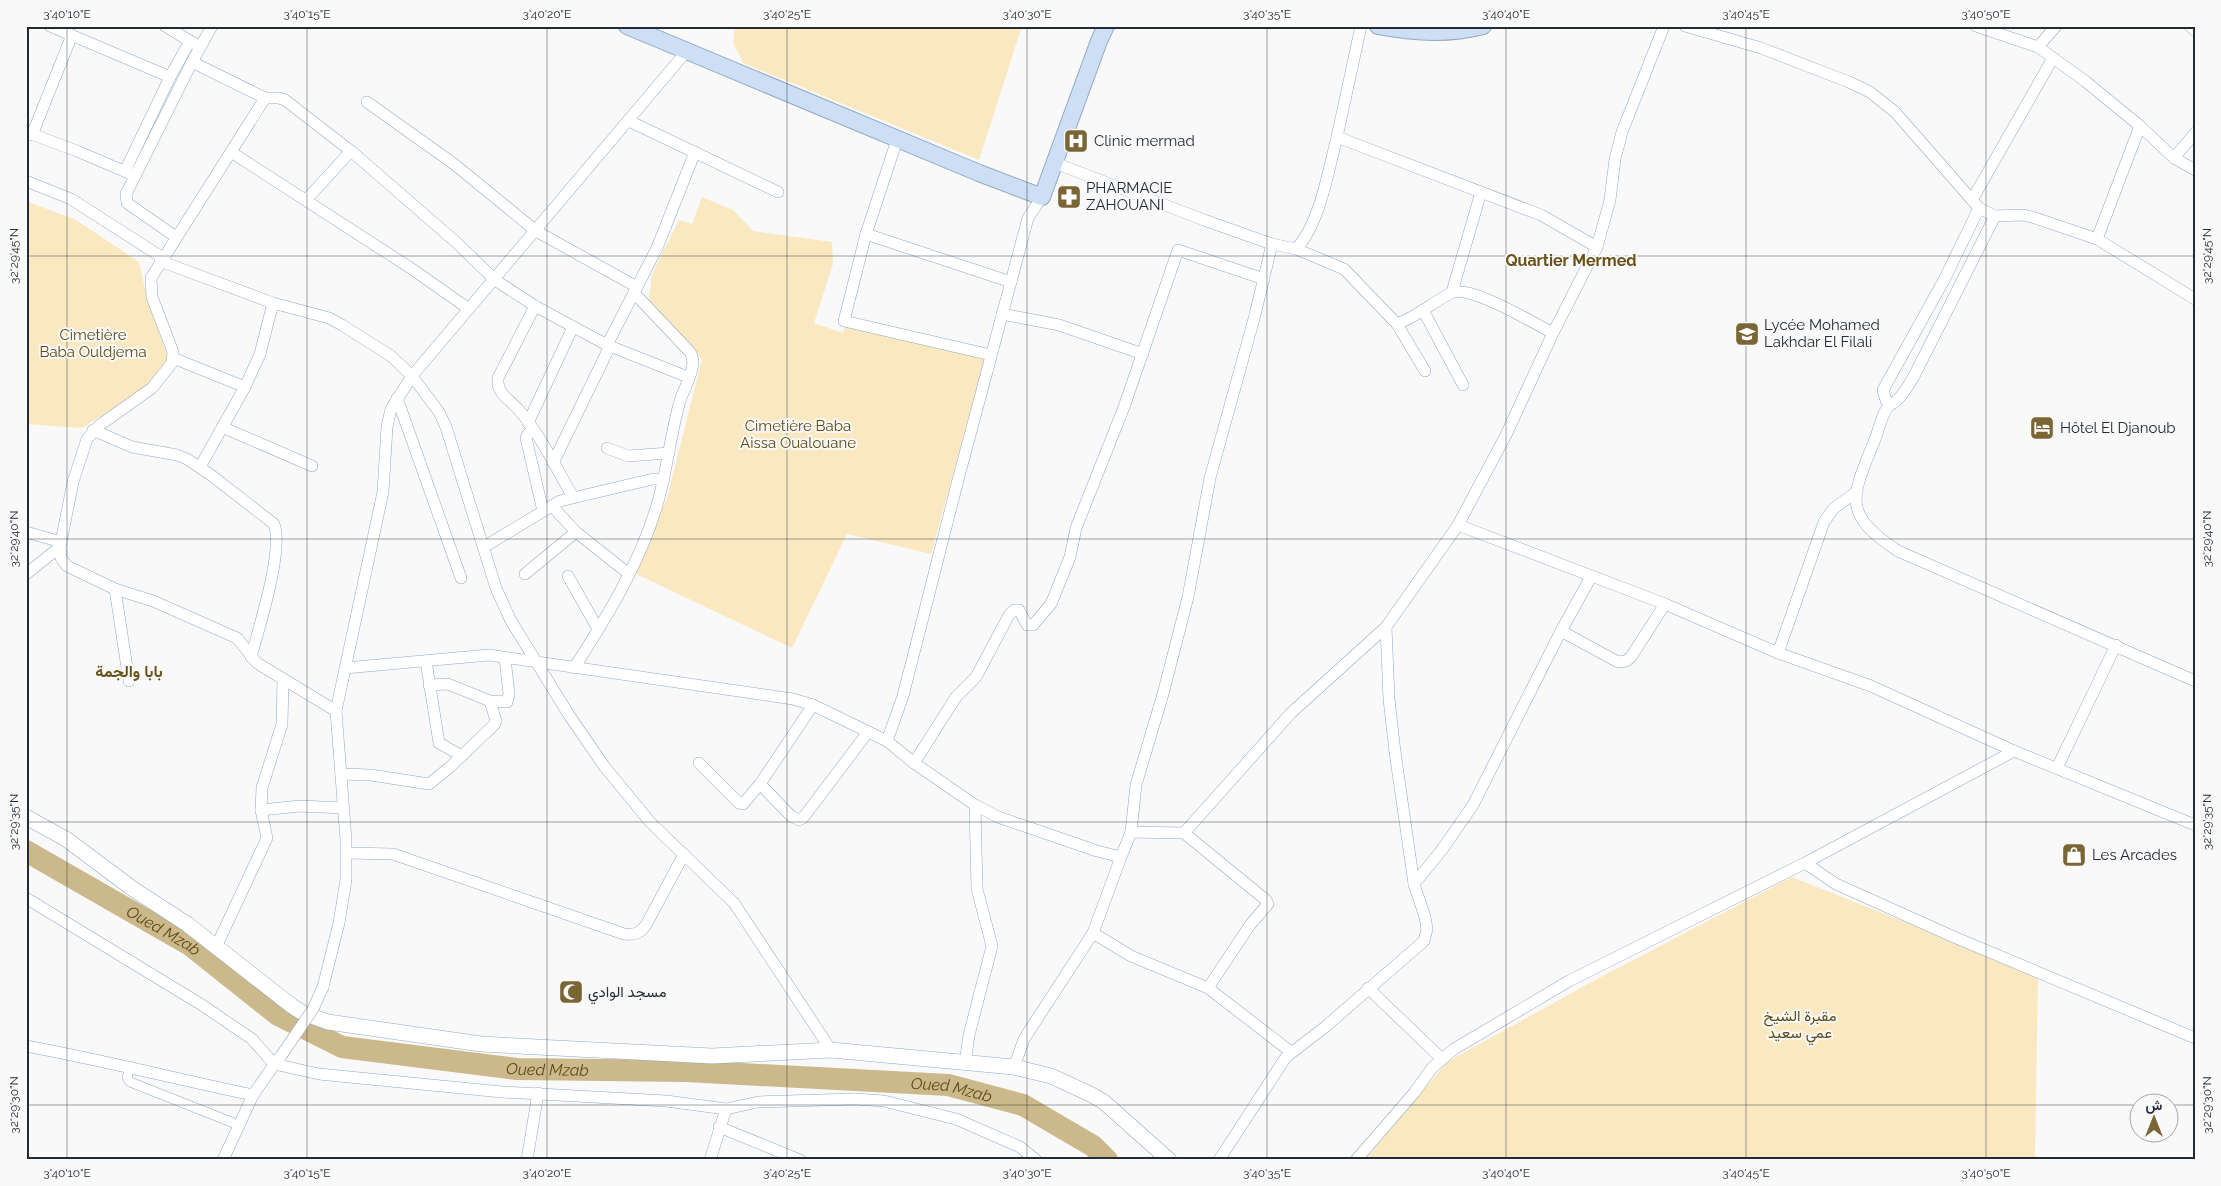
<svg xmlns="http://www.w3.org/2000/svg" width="2221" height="1186" font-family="Raleway,Vazirmatn,sans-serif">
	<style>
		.green { fill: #fae9c0 }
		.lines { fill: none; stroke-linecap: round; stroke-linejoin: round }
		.river { stroke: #cbb98c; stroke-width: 22 }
		.pedestrian-casing { stroke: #91a8c1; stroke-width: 10 }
		.minor-casing { stroke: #91a8c1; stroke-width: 12 }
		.tertiary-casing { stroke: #91a8c1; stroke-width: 16 }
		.secondary-casing { stroke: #91a8c1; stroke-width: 18 }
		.pedestrian { stroke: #fff; stroke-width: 9 }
		.minor { stroke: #fff; stroke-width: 11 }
		.tertiary { stroke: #fff; stroke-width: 15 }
		.secondary { stroke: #ccdff4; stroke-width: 16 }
		.minor-bridge-casing { stroke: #91a8c1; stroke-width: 12; stroke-linecap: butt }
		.minor-bridge { stroke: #fff; stroke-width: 11 }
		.ticks { fill: none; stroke: #232c36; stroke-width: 1; stroke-opacity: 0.45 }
		.labels { text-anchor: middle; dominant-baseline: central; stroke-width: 4; stroke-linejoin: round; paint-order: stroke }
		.poi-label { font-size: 15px; fill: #232c36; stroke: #f9f9f9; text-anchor: start }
		.park-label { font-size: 15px; fill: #5e4b14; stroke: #f9f9f9 }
		.neighbourhood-label { font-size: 16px; font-weight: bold; fill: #685217; stroke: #f9f9f9 }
		.water-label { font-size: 16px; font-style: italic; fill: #5e4a13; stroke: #f9f9f9 }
		.neatline { fill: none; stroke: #232c36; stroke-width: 2 }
		.ticks-label { font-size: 12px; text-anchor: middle; fill: #232c36 }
	</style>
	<rect width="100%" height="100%" fill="#f9f9f9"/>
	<g class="green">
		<polygon points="735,26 1009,26 1021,29 979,160 743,63 733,42"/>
		<polygon points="702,197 733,210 753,231 832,242 833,264 814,323 843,333 846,325 986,354 931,554 847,534 792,648 634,573 667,498 702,359 648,306 652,274 679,220 692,224"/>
		<polygon points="26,201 76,220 139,262 148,302 168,358 143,390 82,428 26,424"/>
		<polygon points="1792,877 2038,975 2035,1160 1365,1160 1447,1062 1597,979"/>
	</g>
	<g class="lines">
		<path class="river" id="s1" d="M26 851 190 945 278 1015 342 1047 517 1069 686 1071 948 1085 1023 1105 1093 1146 1107 1160"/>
		<defs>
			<polyline id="pedestrian" points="130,1066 127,1078 130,1082 239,1125"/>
			<g id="minor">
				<polyline points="50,26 170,77"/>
				<polyline points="165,26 195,44"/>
				<polyline points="1361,26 1337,137 1541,215 1597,247"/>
				<polyline points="1664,26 1622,132 1615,159 1610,200 1597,247 1553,333 1506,435 1458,525 1665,604 1778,653 1871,686 2014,751 2195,825"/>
				<polyline points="1685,26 1761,48 1849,82 1870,92 1895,112 1979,208 1995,216 2023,215 2032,217 2097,239 2195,299"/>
				<polyline points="1976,26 2038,47 2085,81 2140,126 2174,158 2195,170"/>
				<polyline points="2190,26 2195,31"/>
				<polyline points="2038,47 2056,26"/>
				<polyline points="192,62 265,98 279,98 285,100 351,151 457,243 495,280 535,306 607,345 657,248 695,152"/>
				<polyline points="265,98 151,278 152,297 173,352 172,363 152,388 100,425 87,439 73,482 60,547 61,558 67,566 115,589 153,601 237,638 257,663 336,711"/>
				<polyline points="367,102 454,164 536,231 637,287"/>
				<polyline points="629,121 778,192"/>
				<polyline points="26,132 77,151 131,174"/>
				<polyline points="32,135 72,35"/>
				<polyline points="897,140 866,234 844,321 991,355"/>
				<polyline points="231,152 412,269 469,309"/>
				<polyline points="2174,158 2195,133"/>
				<path d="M1055 163 1204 220 1272 244 1296 249C1320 224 1328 171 1337 137"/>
				<polyline points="125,171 170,77 190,41"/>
				<polyline points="26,181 71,199 163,258"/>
				<polyline points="306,200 351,151"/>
				<polyline points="1972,200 2053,58"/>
				<path d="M1995 216 1913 378C1908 385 1904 394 1897 400 1895 403 1890 404 1888 407 1882 413 1878 433 1874 442 1851 498 1842 514 1898 551L2195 681"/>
				<polyline points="866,234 1011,282"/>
				<polyline points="176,237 127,203 126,194 192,62 212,26"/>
				<polyline points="2097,239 2140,126"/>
				<path d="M1296 249 1344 269 1397 324C1417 317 1433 302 1451 293 1470 284 1533 323 1553 333"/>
				<polyline points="160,261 273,303 329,318 342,325 391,356 412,376 439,412 446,427 496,588 511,621 569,715 604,766 650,822 734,903 831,1050"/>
				<polyline points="1452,292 1481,192"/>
				<path d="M535 306 498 378C496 393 509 399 518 409 540 434 556 468 573 497"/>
				<polyline points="1423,310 1463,385"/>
				<polyline points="1002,314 1059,325 1143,354"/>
				<polyline points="1397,324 1425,371"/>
				<polyline points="607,345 688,377"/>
				<polyline points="173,358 245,387"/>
				<polyline points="397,398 461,578"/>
				<polyline points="1888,407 1883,390 1944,280 1979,208"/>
				<polyline points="528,423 573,327"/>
				<polyline points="222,427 312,466"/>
				<path d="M93 430 132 447 177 455 187 459 211 475 274 524C284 549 259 628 251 657"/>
				<polyline points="533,430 528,434 526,438 543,511"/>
				<polyline points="607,448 628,456 669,453"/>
				<polyline points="553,463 610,346"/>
				<polyline points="200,467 245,387 260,354 273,303"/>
				<polyline points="552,506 576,532 629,574"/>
				<polyline points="26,532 61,542"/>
				<polyline points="484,547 560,501 653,479 664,479"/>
				<polyline points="26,574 60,547"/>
				<polyline points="525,574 576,532"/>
				<polyline points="568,576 598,629"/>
				<polyline points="115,589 129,681"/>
				<polyline points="1561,631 1618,662 1626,661 1631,657 1665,604"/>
				<polyline points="1778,653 1824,522 1833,509 1856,492"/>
				<polyline points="426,661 439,743 462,756"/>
				<polyline points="345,668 489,655 793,699 813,705 887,741 914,763 975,805 998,817 1097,851 1121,857 1131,832 1184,833 1266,900 1268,904 1250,925 1208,988"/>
				<path d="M574 668C607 617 640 563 657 505 667 471 670 436 680 401 684 387 699 366 690 352L634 293"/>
				<polyline points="429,685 448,684 490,701 507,702 509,694 505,658"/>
				<polyline points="887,741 903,696 958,480 1028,218 1042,197"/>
				<polyline points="2014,751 1805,863 1836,884 1954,937 2195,1038"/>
				<polyline points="699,763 739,803 743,804 760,784 813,705"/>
				<polyline points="914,763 956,697 976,677 1009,615 1014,610 1019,610 1027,625 1033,625 1051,604 1070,557 1076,528 1124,407 1178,250 1264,279"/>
				<polyline points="2057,768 2116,645"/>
				<polyline points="341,774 371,775 429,784 450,767 494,725 496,721 490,701"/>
				<polyline points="760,784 791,816 799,820 803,818 868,732"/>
				<polyline points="261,810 300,806 343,808"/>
				<polyline points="1131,832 1136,785 1163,694 1188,597 1210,478 1255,315 1272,244"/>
				<polyline points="1184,833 1291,713 1386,627"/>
				<path d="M347 853 393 854 624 934C635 935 639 934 646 925L684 854"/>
				<polyline points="1414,884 1441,851 1473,805 1561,631 1591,577"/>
				<polyline points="26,898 202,1005 252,1039 274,1064 319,1074 502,1092 666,1101 726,1109 758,1102 854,1099 884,1101 956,1119 1020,1147 1036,1160"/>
				<polyline points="1093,933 1131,956 1208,988 1291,1052"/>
				<polyline points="217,945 267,838 261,810 262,788 282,724 283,679"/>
				<polyline points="323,987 339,923 346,880 346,840 336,711 383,492 387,427 391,409 412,376 686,52"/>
				<polyline points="1368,988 1442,1059"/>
				<path d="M26 1046C102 1060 177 1079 253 1095"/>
				<polyline points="965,1063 969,1035 992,946 977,889 975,805"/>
				<polyline points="1014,1067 1024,1039 1093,933 1121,857"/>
				<polyline points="719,1127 800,1160"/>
				<polyline points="223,1160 253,1095 278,1059"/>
				<polyline points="527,1160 538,1093"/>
				<polyline points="710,1160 726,1109"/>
				<polyline points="1219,1160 1286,1057 1325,1027 1424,941 1427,929 1425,917 1414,884 1395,752 1389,699 1386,627 1458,525"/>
				<polyline points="1356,1160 1414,1093 1432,1068 1454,1049 1569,981 1805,863"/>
			</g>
			<polyline id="tertiary" points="26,817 66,839 133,889 187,924 292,1006 303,1013 328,1022 481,1044 712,1056 831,1050 1014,1067 1051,1076 1090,1094 1104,1102 1169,1160"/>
			<g id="secondary">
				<polyline points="627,26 979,173 1042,197 1099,41 1106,26"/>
				<path d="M1378 26C1413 33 1449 35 1483 26"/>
			</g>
		</defs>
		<use href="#pedestrian" class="pedestrian-casing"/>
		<use href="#minor" class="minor-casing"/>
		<use href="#tertiary" class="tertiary-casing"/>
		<use href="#secondary" class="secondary-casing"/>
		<use href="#pedestrian" class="pedestrian"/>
		<use href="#minor" class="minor"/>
		<use href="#tertiary" class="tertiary"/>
		<use href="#secondary" class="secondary"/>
		<defs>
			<polyline id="minor-bridge" points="281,1056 313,1009 323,987"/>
		</defs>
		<use href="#minor-bridge" class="minor-bridge-casing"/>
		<use href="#minor-bridge" class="minor-bridge"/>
	</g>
	<path class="ticks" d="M67 26V1160M307 26V1160M547 26V1160M787 26V1160M1027 26V1160M1267 26V1160M1506 26V1160M1746 26V1160M1986 26V1160M26 256H2195M26 539H2195M26 822H2195M26 1105H2138M2168 1105H2195"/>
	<defs>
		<symbol id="hospital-square" viewBox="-11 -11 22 22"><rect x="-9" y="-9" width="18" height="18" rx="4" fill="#7a6635" stroke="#f9f9f9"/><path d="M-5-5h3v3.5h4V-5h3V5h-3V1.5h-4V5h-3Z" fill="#fff"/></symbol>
		<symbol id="pharmacy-square" viewBox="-11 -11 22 22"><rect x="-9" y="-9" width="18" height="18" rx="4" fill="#7a6635" stroke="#f9f9f9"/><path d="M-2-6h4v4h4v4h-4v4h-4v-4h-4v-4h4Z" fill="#fff"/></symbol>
		<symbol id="school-square" viewBox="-11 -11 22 22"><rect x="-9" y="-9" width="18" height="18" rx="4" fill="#7a6635" stroke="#f9f9f9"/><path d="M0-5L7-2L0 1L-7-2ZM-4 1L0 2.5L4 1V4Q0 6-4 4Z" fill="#fff"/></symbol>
		<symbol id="hotel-square" viewBox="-11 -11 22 22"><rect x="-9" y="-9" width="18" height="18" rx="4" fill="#7a6635" stroke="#f9f9f9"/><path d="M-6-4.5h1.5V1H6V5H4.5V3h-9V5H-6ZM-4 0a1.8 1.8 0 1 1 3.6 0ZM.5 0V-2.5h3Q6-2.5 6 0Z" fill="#fff"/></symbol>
		<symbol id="shop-square" viewBox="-11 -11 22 22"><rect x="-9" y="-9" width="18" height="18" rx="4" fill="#7a6635" stroke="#f9f9f9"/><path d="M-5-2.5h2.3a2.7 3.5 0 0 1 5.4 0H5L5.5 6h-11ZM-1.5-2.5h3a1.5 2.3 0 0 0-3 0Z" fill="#fff"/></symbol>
		<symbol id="mosque-square" viewBox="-11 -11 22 22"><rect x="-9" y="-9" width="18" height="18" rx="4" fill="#7a6635" stroke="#f9f9f9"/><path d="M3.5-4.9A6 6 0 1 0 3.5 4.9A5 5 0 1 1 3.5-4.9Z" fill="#fff"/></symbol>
	</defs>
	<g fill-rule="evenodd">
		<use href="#hospital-square" x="1062" y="127" width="28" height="28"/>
		<use href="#pharmacy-square" x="1055" y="183" width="28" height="28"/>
		<use href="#school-square" x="1733" y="320" width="28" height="28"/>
		<use href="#hotel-square" x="2028" y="414" width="28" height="28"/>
		<use href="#shop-square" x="2060" y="841" width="28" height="28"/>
		<use href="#mosque-square" x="557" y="978" width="28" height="28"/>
	</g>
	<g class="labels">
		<g class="poi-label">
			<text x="1094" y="141">Clinic mermad</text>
			<text x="1086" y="188">PHARMACIE<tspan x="1086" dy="17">ZAHOUANI</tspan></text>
			<text x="1764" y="325">Lycée Mohamed<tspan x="1764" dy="17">Lakhdar El Filali</tspan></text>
			<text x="2060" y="428">Hôtel El Djanoub</text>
			<text x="2092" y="855">Les Arcades</text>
			<text x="588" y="992">مسجد الوادي</text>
		</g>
		<g class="park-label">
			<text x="93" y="335">Cimetière<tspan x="93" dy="17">Baba Ouldjema</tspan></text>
			<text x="798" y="426">Cimetière Baba<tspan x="798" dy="17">Aissa Oualouane</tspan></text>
			<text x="1800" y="1016">مقبرة الشيخ<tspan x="1800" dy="17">عمي سعيد</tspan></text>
		</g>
		<g class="neighbourhood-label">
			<text x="1571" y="260">Quartier Mermed</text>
			<text x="129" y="671">بابا والجمة</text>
		</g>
		<g class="water-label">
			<text stroke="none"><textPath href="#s1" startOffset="159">Oued Mzab</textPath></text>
			<text stroke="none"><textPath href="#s1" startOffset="580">Oued Mzab</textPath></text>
			<text stroke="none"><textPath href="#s1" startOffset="985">Oued Mzab</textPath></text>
		</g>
	</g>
	<rect width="2221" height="1186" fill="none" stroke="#f9f9f9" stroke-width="55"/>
	<g transform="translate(2154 1118)"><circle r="24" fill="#f9f9f9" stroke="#a3a7ab"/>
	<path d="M0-4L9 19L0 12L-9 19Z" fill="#7a6635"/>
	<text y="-8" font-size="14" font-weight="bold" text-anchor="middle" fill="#232c36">ش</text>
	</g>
	<rect x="28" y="28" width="2166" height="1130" class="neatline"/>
	<g class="ticks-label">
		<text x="67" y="18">3°40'10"E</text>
		<text x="307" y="18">3°40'15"E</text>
		<text x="547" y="18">3°40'20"E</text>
		<text x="787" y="18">3°40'25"E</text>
		<text x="1027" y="18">3°40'30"E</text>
		<text x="1267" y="18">3°40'35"E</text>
		<text x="1506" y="18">3°40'40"E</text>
		<text x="1746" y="18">3°40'45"E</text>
		<text x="1986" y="18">3°40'50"E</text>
		<text transform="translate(14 256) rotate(-90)" y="4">32°29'45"N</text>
		<text transform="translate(2207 256) rotate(-90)" y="4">32°29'45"N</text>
		<text transform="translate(14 539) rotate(-90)" y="4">32°29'40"N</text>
		<text transform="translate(2207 539) rotate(-90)" y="4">32°29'40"N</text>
		<text transform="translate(14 822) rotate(-90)" y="4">32°29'35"N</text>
		<text transform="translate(2207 822) rotate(-90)" y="4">32°29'35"N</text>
		<text transform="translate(14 1105) rotate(-90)" y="4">32°29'30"N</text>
		<text transform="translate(2207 1105) rotate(-90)" y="4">32°29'30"N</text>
		<text x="67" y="1177">3°40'10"E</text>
		<text x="307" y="1177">3°40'15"E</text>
		<text x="547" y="1177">3°40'20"E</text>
		<text x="787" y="1177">3°40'25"E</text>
		<text x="1027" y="1177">3°40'30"E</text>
		<text x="1267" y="1177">3°40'35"E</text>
		<text x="1506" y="1177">3°40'40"E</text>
		<text x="1746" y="1177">3°40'45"E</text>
		<text x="1986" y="1177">3°40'50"E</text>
	</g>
</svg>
